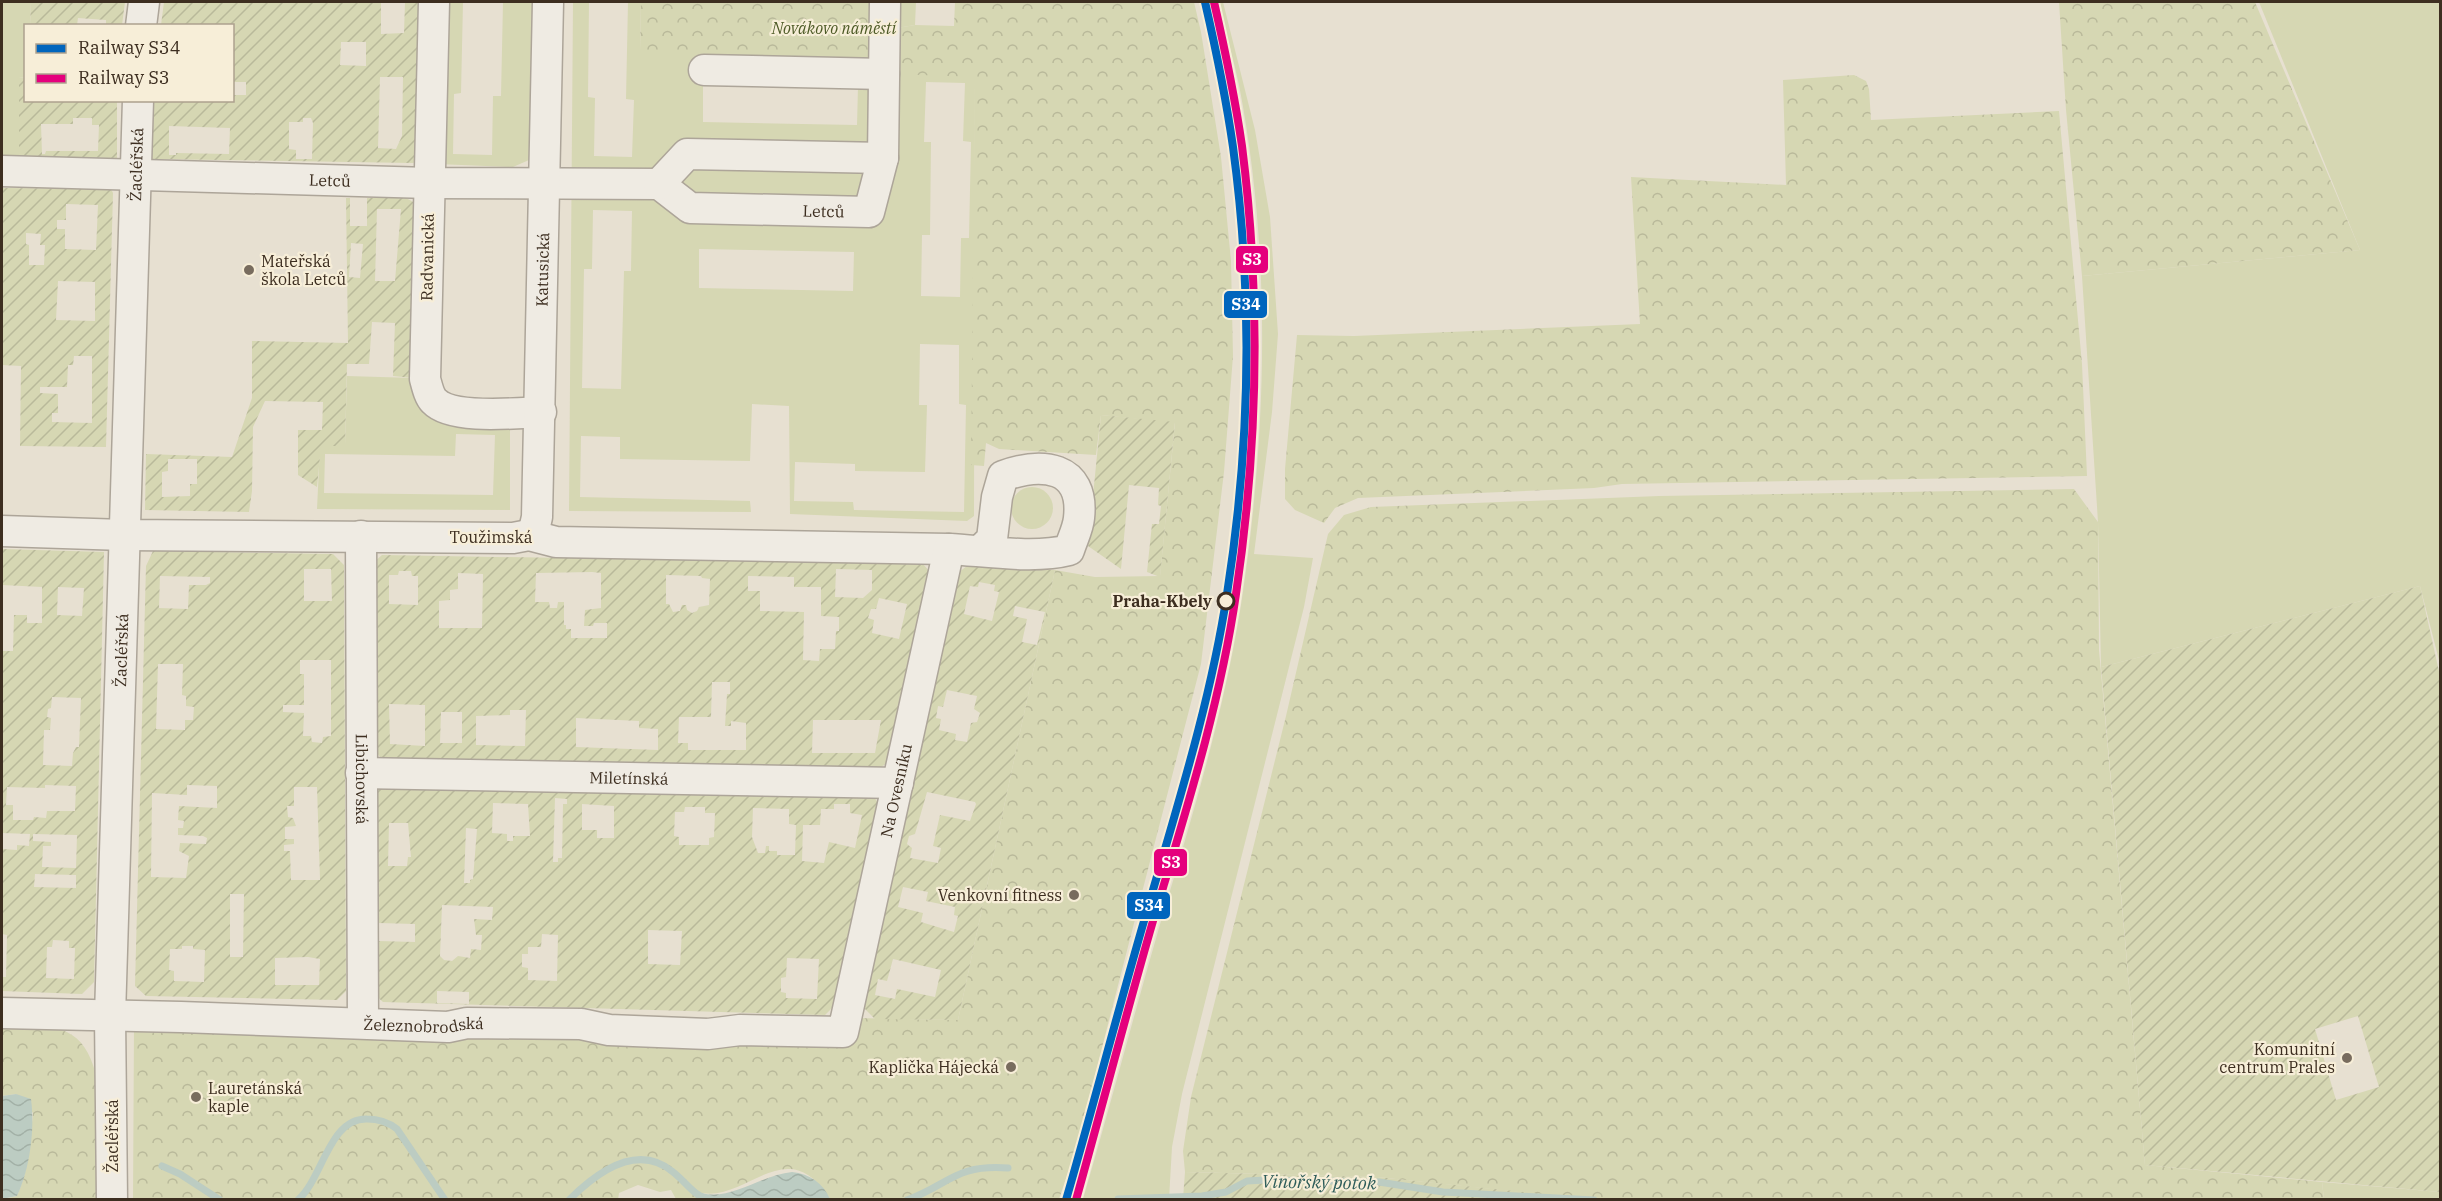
<svg xmlns="http://www.w3.org/2000/svg" width="2442" height="1201" font-family="'IBM Plex Serif',serif">
	<style>
		.grass { fill: #d6d7b3; fill-rule: evenodd }
		.forest { fill: url(#forest-crowns) }
		.garden { fill: url(#garden-furrows); fill-rule: evenodd }
		.water { fill: url(#water-waves) }
		.lines { fill: none; stroke-linecap: round; stroke-linejoin: round }
		.stream { stroke: #bcccc2; stroke-width: 7 }
		.minor-casing { stroke: #ada599; stroke-width: 33 }
		.minor { stroke: #efebe3; stroke-width: 30 }
		.rail-1-casing { stroke: #f7eed8; stroke-width: 12 }
		.rail-2-casing { stroke: #f7eed8; stroke-width: 12 }
		.rail-1 { stroke: #0065bd; stroke-width: 8 }
		.rail-2 { stroke: #e5007d; stroke-width: 8 }
		.poi-dot { fill: #786c5e; stroke: #f7eed8; stroke-width: 2 }
		.stop-dot { fill: #f7eed8; stroke: #3d2e20; stroke-width: 3 }
		.labels { text-anchor: middle; dominant-baseline: central; stroke-width: 4.5; stroke-linejoin: round; paint-order: stroke }
		.park-label { font-size: 16px; font-style: italic; fill: #4d5a26; stroke: #f7eed8 }
		.street-label { font-size: 16px; fill: #3d2e20; stroke: #f7eed8 }
		.poi-label { font-size: 16px; fill: #3d2e20; stroke: #f7eed8; text-anchor: end }
		.stop-label { font-size: 16px; font-weight: bold; fill: #3d2e20; stroke: #f7eed8; text-anchor: end }
		.water-label { font-size: 18px; font-style: italic; fill: #2f5d5a; stroke: #f7eed8 }
		.line-badge { stroke: #f7eed8; stroke-width: 2 }
		.badge-label { font-size: 16px; text-anchor: middle; font-weight: bold; fill: #fff }
	</style>
	<defs>
		<pattern id="forest-crowns" width="20" height="18" patternUnits="userSpaceOnUse" patternTransform="scale(1.5)"><rect width="20" height="18" fill="#d6d7b3"/><path d="M2 6a3 3 0 1 1 6 0M12 15a3 3 0 1 1 6 0" fill="none" stroke="#b9b99a"/></pattern>
		<pattern id="garden-furrows" width="10" height="10" patternUnits="userSpaceOnUse" patternTransform="scale(1.5)"><rect width="10" height="10" fill="#d6d7b3"/><path d="M-1 1l2-2M0 10L10 0M9 11l2-2" fill="none" stroke="#b9b99a"/></pattern>
		<pattern id="water-waves" width="16" height="10" patternUnits="userSpaceOnUse" patternTransform="scale(1.5)"><rect width="16" height="10" fill="#bcccc2"/><path d="M0 5q4-4 8 0t8 0" fill="none" stroke="#a2b0a6"/></pattern>
	</defs>
	<rect width="100%" height="100%" fill="#e7e0d1"/>
	<g class="grass">
		<polygon points="2,2 31,2 30,25 26,26 25,77 19,78 19,157 2,157"/>
		<polygon points="421,2 463,2 461,93 454,94 453,154 492,155 493,96 501,96 503,2 536,2 529,160 513,167 413,163 418,160"/>
		<path d="M573 2H589L588 97 595 98 594 156 632 157 634 100 626 99 628 2H641L640 51 873 2H916L915 25 897 28 975 77 974 516 967 521 790 514 789 406 752 404 750 461 620 459V437L581 436 580 497 750 501 751 512 569 511ZM926 82 965 83 963 141 971 142 969 238H961L960 297 921 296 922 235H930L931 142H924ZM703 84 858 87 857 125 703 122ZM593 210 632 211 631 271H624L621 389 582 388 584 269H592ZM699 249 854 252 853 291 699 288ZM920 344 959 345V404L966 405 964 512 854 510 853 502 794 501 795 462 855 464V471L925 472 927 405H919Z"/>
		<path d="M1218 2H1223L1255 130 1270 217 1278 334 1272 412 1254 554 1313 558 1304 607 1182 1094 1172 1147 1169 1199H1083C1110 1107 1134 1014 1161 921 1192 818 1224 712 1241 605 1267 435 1272 255 1239 85 1233 57 1225 29 1218 2Z"/>
		<polygon points="2259,2 2440,2 2440,664 2420,586 2101,667 2098,522 2082,276 2360,250"/>
		<path d="M347 376 414 378 425 403 510 419V510L317 509 320 446 345 445ZM456 434 495 435 493 495 324 493 325 454 455 456Z"/>
		<circle cx="1032" cy="508" r="21"/>
		<polygon points="2322,1182 2440,1192 2440,1199 2324,1199"/>
	</g>
	<g class="forest">
		<polygon points="641,2 873,2 871,56 640,51"/>
		<path d="M955 2H1194L1201 32 1221 157 1231 261 1233 356 1224 472 1201 664 1075 1152 1059 1199H830C787 1131 748 1201 702 1193L698 1200 676 1199 671 1190 660 1192 638 1185 619 1193 618 1200H133L134 1024 847 1047 856 1018 958 1020 1055 570 1095 577 1160 576 1175 423 1101 415 1096 455 999 449 986 443 984 466 971 465 975 77 893 74 897 28 915 25 954 26Z"/>
		<polygon points="2059,2 2255,2 2360,250 2082,276 2066,110"/>
		<polygon points="1854,75 1866,81 1869,89 1871,120 2059,111 2082,364 2087,476 1622,484 1594,488 1358,498 1335,508 1324,523 1295,510 1285,499 1285,469 1297,335 1354,336 1640,324 1631,177 1786,185 1783,80"/>
		<polygon points="2074,489 2098,522 2099,650 2145,1165 2322,1182 2324,1199 1593,1200 1377,1177 1185,1172 1183,1151 1191,1097 1286,716 1328,534 1344,515 1371,507 1659,496"/>
		<path d="M2 1025C49 1025 83 1021 96 1075L98 1199H4L17 1196C29 1170 30 1141 33 1113L16 1094 2 1096Z"/>
	</g>
	<g class="garden">
		<polygon points="31,2 125,2 122,25 106,25 106,20 78,18 77,25 30,25"/>
		<path d="M164 2H381V34L404 33 405 2H421L418 160 413 163 152 159 154 101 232 100 233 95H246V82H233L232 26 161 25ZM341 42H366V66L340 65ZM380 77H403L402 136 396 149 378 148ZM303 118H311L313 123 312 159H296V150L289 149V122H303ZM169 126 230 128 229 154 176 153V155H169Z"/>
		<path d="M25 77 26 100 117 101V158L19 157V78ZM73 118H92V125H99L98 151H46L45 154H42L41 124H73Z"/>
		<path d="M2 188 111 189 113 193 106 447 20 446 21 366 2 365ZM66 204 98 205 96 250 65 249V229H57V220H66ZM26 233 41 234 40 245H45L44 265H29V245L26 244ZM58 281 95 282V321L56 320ZM74 356H92V423L52 422V413H58V394L40 393V387H67L68 365H73Z"/>
		<path d="M346 198H350V226H367V198H406L417 204 414 378 393 376 395 323 372 322 369 364H347L345 446H321L317 487 298 475V430H322L323 402 265 401 253 427 252 491 249 512 145 510 146 454 232 457 252 398V341L348 343ZM377 209H401L395 281H375ZM351 243 363 244 360 278 349 277ZM168 459H197V484H190V496L162 497V472L168 471Z"/>
		<polygon points="1101,415 1175,422 1160,577 1147,572 1152,524 1159,524 1161,506 1158,505 1159,488 1129,485 1121,569 1088,546"/>
		<path d="M2 549 104 552 94 982 82 994 2 991V977H6L7 935 2 934V849L17 850V845L29 846 30 834 2 833V641V651H13L14 615H27V623H42V587L2 585ZM58 587 84 588 82 616 57 615ZM52 697 81 698 79 747H76L73 753 72 766 43 765 44 730H50L51 718 47 717 48 709 51 708ZM45 785 76 786 75 811H47L46 818 34 817 33 820H13V805H6L7 787 45 788ZM33 834 77 835 76 868 42 867 43 846H51V842L33 841ZM35 874 76 875V888L34 887ZM53 940 69 941V948H75L74 979 46 978 47 947H52Z"/>
		<path d="M153 551 333 554 344 565 346 991 337 1000 146 996 135 986 146 566ZM331 569 332 601H304V569ZM160 576 210 577V583L206 585H189L188 609 159 608ZM300 660H331V736L323 737 322 743 312 742 311 736H303L304 713 283 712V705H304V674H300ZM158 664H183L182 695 186 696V706L194 707 193 720H185V730L156 729ZM187 785 217 786V808L179 806 178 820 184 821 183 828H178V835L203 836 207 838 206 844 180 843 179 851 189 856 186 878 151 877 152 793 187 795ZM317 787 320 880H291L290 851H284V845L294 844V839H285V827L296 826 293 818 288 817 287 806H294V787ZM230 894H244L243 957H230ZM182 946H193V949L205 950 204 982 174 981V971L169 970 170 949H182ZM308 957 320 959 319 985H275V958Z"/>
		<path d="M382 555 923 564 930 572 888 762 877 770 382 759 373 749V563ZM836 569 872 570V590L863 598 835 597ZM399 571H411L412 576H418V605L389 604V575H398ZM592 572 601 573V608L585 610 584 626H593L594 623H607V638H571V629H566V625H564V602H558L557 608H550L549 602H535L536 573ZM458 573 483 574 482 628H439V601L450 600V590L458 589ZM666 575 701 576 702 578 710 579 709 605 699 607 697 611 692 613 687 610 686 605H682L680 611 673 612 669 604H666ZM748 576 794 577V587H821V616L839 617V631H836L835 649H820L819 661 803 660 804 612 760 611V591H748ZM879 598 907 604 899 639 872 633 874 620 868 618 871 609H876ZM712 682H730V694H727L725 726H731V721L746 723V750H688V743H678L679 717H711ZM389 704 425 705V746L390 744ZM510 710H526L525 746 476 745V716L510 715ZM441 712H462V743H440ZM576 718 639 721V728L658 729V750L576 747ZM813 720H881L875 753H812Z"/>
		<path d="M967 566 1055 570 958 1020 875 1019 863 1007 959 572ZM979 582 995 585 994 591 999 592 992 621 964 614 970 586 978 587ZM1015 606 1045 612 1037 645 1022 642 1027 619 1013 616ZM947 690 977 696 974 709 980 713 977 722 971 723 967 742 955 740 956 734 939 730 941 719 936 718 938 706 943 707ZM927 792 975 802 976 804 970 821 940 815 933 846 941 848 938 863 910 858 912 848 907 844 909 836 915 834ZM903 887 928 892 926 901 955 907 954 915 958 916 954 932 921 922 923 913 898 907ZM893 959 941 970 935 997 897 989 895 999 875 995 878 979 887 981Z"/>
		<path d="M2420 586 2440 676V1192L2145 1165 2101 667ZM2358 1016 2379 1087 2336 1100 2315 1029Z"/>
		<path d="M382 786 873 796 879 804 836 1004 825 1015 383 1002 374 994 373 796ZM555 798 567 799V804H563L562 858H558V862H553ZM493 803 528 804 530 836H513V841H507V834L492 833ZM582 804 614 806V838H597V830H582ZM834 804H850V813L862 815 855 848 829 842 824 863 802 861 803 825H820L821 809H834ZM685 807H705V813H715L714 837 709 838V845H679V837L674 836 675 812H684ZM753 808 789 809V824L796 825 795 855H777V851H769V846H766L765 853H758L752 837ZM389 823H408L411 857H408L407 866H388ZM466 828 477 829 473 879 470 880V883H464ZM442 905 493 907 492 920 474 919 476 935H482L481 950 471 949 470 958 458 956 452 961 444 960 440 956ZM378 923 415 924V942L378 941ZM648 930 682 931 680 965 648 964ZM542 934 558 935 557 981 528 980V968L522 967V954H528V947H541ZM787 958 819 959 817 999 786 998V993L781 992V978L786 977ZM437 991 469 992V1004L437 1003Z"/>
		<polygon points="1185,1172 1377,1177 1593,1199 1183,1199"/>
	</g>
	<g class="water">
		<path d="M16 1094 31 1099C35 1129 30 1168 17 1196L2 1199V1096Z"/>
		<path d="M792 1172C810 1174 823 1183 830 1199H698L702 1193C730 1201 761 1175 792 1172Z"/>
	</g>
	<g class="lines">
		<g class="stream">
			<polyline points="162,1166 180,1174 220,1200"/>
			<polyline points="1118,1199 1202,1196 1226,1192 1247,1181 1265,1180 1379,1182 1443,1192 1594,1200"/>
			<path d="M298 1200C323 1178 329 1118 367 1119 379 1119 388 1122 397 1129L445 1200"/>
			<path d="M569 1200C596 1173 637 1142 673 1172 686 1182 694 1196 709 1200"/>
			<path d="M907 1200C949 1185 955 1164 1008 1168"/>
		</g>
		<defs>
			<g id="minor">
				<path d="M434 2 425 379C427 386 429 396 434 401 452 420 516 413 541 412"/>
				<polyline points="141,26 144,2"/>
				<polyline points="704,70 884,74"/>
				<path id="s1" d="M2 171 429 183 659 184 690 208 869 212 883 158 885 2"/>
				<polyline points="659,184 687,154 883,158"/>
				<path d="M2 531 124 535 513 538 529 535 556 542 949 549C986 551 1034 559 1069 550 1072 540 1078 529 1079 518 1085 465 1041 462 1003 476L997 497 992 539 980 551"/>
				<path id="s2" d="M529 535 534 530 537 517 548 2"/>
				<path id="s3" d="M361 536 363 1023"/>
				<path id="s4" d="M361 773 898 783"/>
				<path id="s5" d="M2 1013 181 1017 448 1027 467 1023 581 1024 609 1030 708 1034 740 1030 843 1032 949 549"/>
				<path id="s6" d="M112 1200 110 1016 138 100"/>
			</g>
		</defs>
		<use href="#minor" class="minor-casing"/>
		<use href="#minor" class="minor"/>
		<defs>
			<path id="rail-1" d="M1066 1200C1093 1107 1117 1014 1144 921 1175 813 1210 705 1227 594 1250 447 1253 294 1233 147 1226 98 1216 50 1205 2"/>
			<path id="rail-2" d="M1076 1200C1102 1107 1126 1014 1153 921 1185 814 1220 705 1236 594 1258 446 1261 295 1242 146 1235 98 1225 50 1214 2"/>
		</defs>
		<use href="#rail-1" class="rail-1-casing"/>
		<use href="#rail-2" class="rail-2-casing"/>
		<use href="#rail-1" class="rail-1"/>
		<use href="#rail-2" class="rail-2"/>
	</g>
	<g class="poi-dot">
		<circle cx="249" cy="270" r="6"/>
		<circle cx="1074" cy="895" r="6"/>
		<circle cx="2347" cy="1058" r="6"/>
		<circle cx="1011" cy="1067" r="6"/>
		<circle cx="196" cy="1097" r="6"/>
	</g>
	<circle class="stop-dot" cx="1226" cy="601" r="8"/>
	<g class="labels">
		<g class="park-label">
			<text x="834" y="28">Novákovo náměstí</text>
		</g>
		<g class="street-label">
			<text stroke="none"><textPath href="#s6" startOffset="1036">Žacléřská</textPath></text>
			<text stroke="none"><textPath href="#s1" startOffset="328">Letců</textPath></text>
			<text stroke="none"><textPath href="#s1" startOffset="830">Letců</textPath></text>
			<text transform="translate(427 257) rotate(-89)">Radvanická</text>
			<text stroke="none"><textPath href="#s2" startOffset="268">Katusická</textPath></text>
			<text x="491" y="537">Toužimská</text>
			<text stroke="none"><textPath href="#s6" startOffset="550">Žacléřská</textPath></text>
			<text stroke="none"><textPath href="#s4" startOffset="268">Miletínská</textPath></text>
			<text stroke="none"><textPath href="#s3" startOffset="243">Libichovská</textPath></text>
			<text stroke="none"><textPath href="#s5" startOffset="1090">Na Ovesníku</textPath></text>
			<text stroke="none"><textPath href="#s5" startOffset="422">Železnobrodská</textPath></text>
			<text transform="translate(112 1136) rotate(-90)">Žacléřská</text>
		</g>
		<g class="poi-label">
			<text x="261" y="261" text-anchor="start">Mateřská<tspan x="261" dy="18">škola Letců</tspan></text>
			<text x="1062" y="895">Venkovní fitness</text>
			<text x="2335" y="1049">Komunitní<tspan x="2335" dy="18">centrum Prales</tspan></text>
			<text x="999" y="1067">Kaplička Hájecká</text>
			<text x="208" y="1088" text-anchor="start">Lauretánská<tspan x="208" dy="18">kaple</tspan></text>
		</g>
		<g class="stop-label">
			<text x="1212" y="601">Praha-Kbely</text>
		</g>
		<g class="water-label">
			<text transform="translate(1319 1182) rotate(1)">Vinořský potok</text>
		</g>
	</g>
	<g class="line-badge">
		<rect x="1235" y="245" width="34" height="29" rx="6" fill="#e5007d"/>
		<rect x="1223" y="290" width="45" height="29" rx="6" fill="#0065bd"/>
		<rect x="1153" y="848" width="35" height="29" rx="6" fill="#e5007d"/>
		<rect x="1126" y="891" width="45" height="29" rx="6" fill="#0065bd"/>
	</g>
	<g class="badge-label">
		<text x="1252" y="265">S3</text>
		<text x="1246" y="310">S34</text>
		<text x="1171" y="868">S3</text>
		<text x="1149" y="911">S34</text>
	</g>
	<rect width="2442" height="1201" fill="none" stroke="#3d2e20" stroke-width="6"/>
	<rect x="24" y="24" width="210" height="78" fill="#f7eed8" stroke="#ada18e" stroke-width="1.5"/>
	<rect x="36" y="44" width="30" height="9" fill="#0065bd" stroke="#ada18e" stroke-width="1.5"/>
	<text x="78" y="54" font-size="18" fill="#3d2e20">Railway S34</text>
	<rect x="36" y="74" width="30" height="9" fill="#e5007d" stroke="#ada18e" stroke-width="1.5"/>
	<text x="78" y="84" font-size="18" fill="#3d2e20">Railway S3</text>
</svg>
